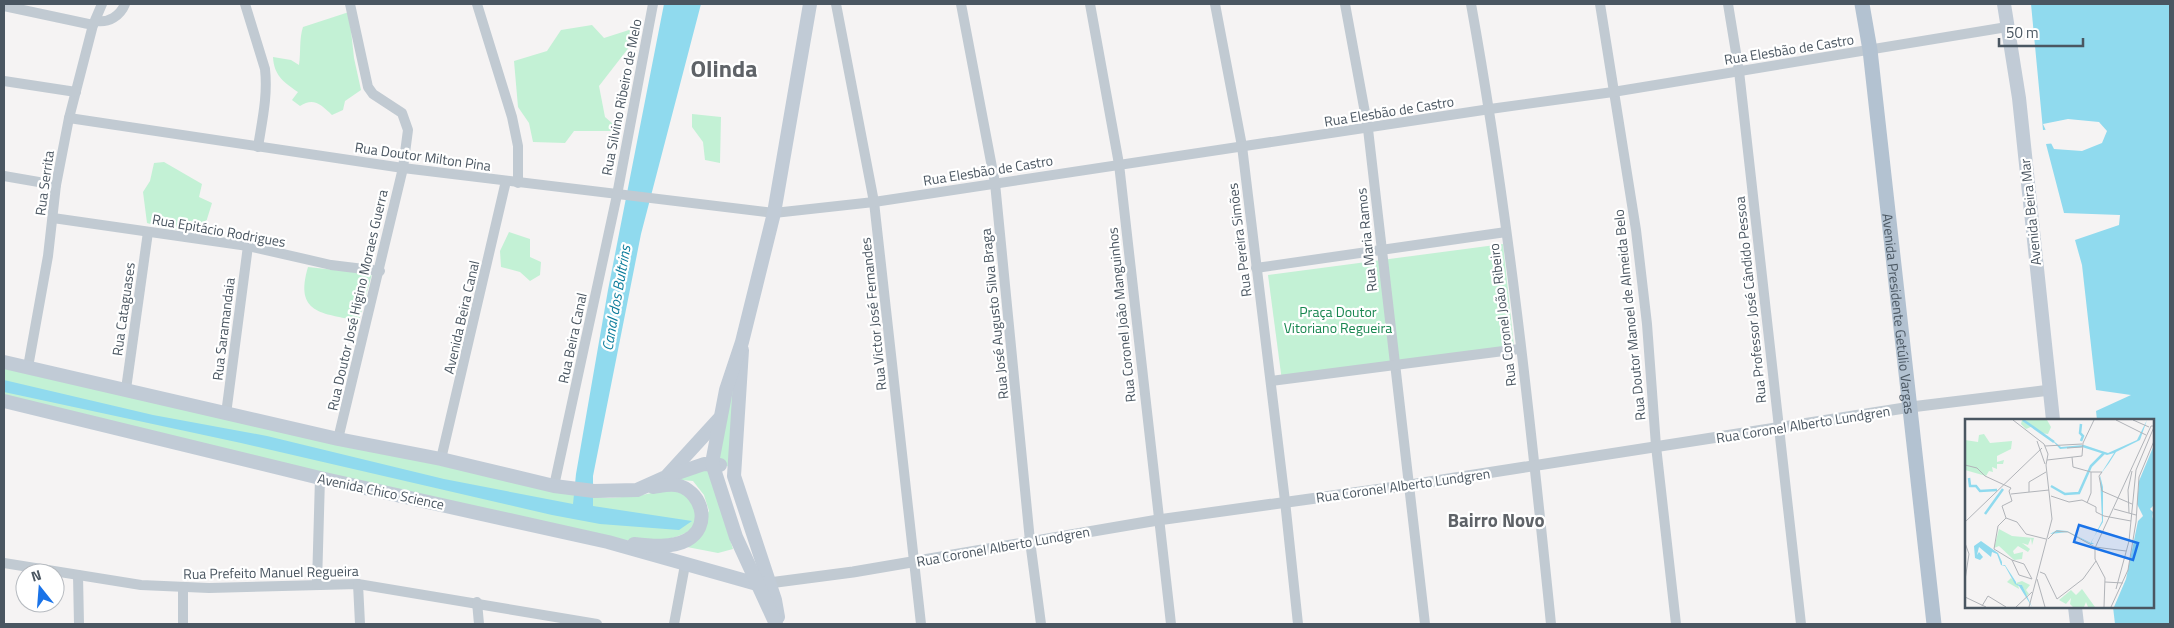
<svg xmlns="http://www.w3.org/2000/svg" width="2174" height="628" font-family="'Titillium Web',sans-serif">
	<style>
		.green { fill: #c3f1d5 }
		.water { fill: #90daee }
		.pier { fill: #f5f3f3 }
		.lines { fill: none; stroke-linecap: round; stroke-linejoin: round }
		.minor { stroke: #c1cad2; stroke-width: 10 }
		.tertiary { stroke: #c1cad2; stroke-width: 11 }
		.secondary { stroke: #c1cbd6; stroke-width: 14 }
		.primary { stroke: #b3c2d1; stroke-width: 15 }
		.labels { text-anchor: middle; dominant-baseline: central; stroke-width: 4.5; stroke-linejoin: round; paint-order: stroke }
		.street-label { font-size: 14px; fill: #4a5661; stroke: #fff }
		.park-label { font-size: 14px; fill: #17864f; stroke: #fff }
		.water-label { font-size: 15px; font-style: italic; fill: #0c7c9b; stroke: #fff }
		.district-label { font-size: 19px; font-weight: bold; fill: #5f6368; stroke: #fff }
		.town-label { font-size: 24px; font-weight: bold; fill: #5f6368; stroke: #fff }
		.inset-river { fill: none; stroke: #90daee; stroke-width: 2.5 }
		.inset-road { fill: none; stroke: #b1b4b9; stroke-width: 1 }
		.view { fill: #1a73e8; fill-opacity: 0.15; stroke: #1a73e8; stroke-width: 2.5 }
		.inset-edge { fill: none; stroke: #4a5661; stroke-width: 2.5 }
	</style>
	<rect width="100%" height="100%" fill="#f5f3f3"/>
	<g class="green">
		<path d="M349 12 354 58 361 90 345 101 343 110 332 115C321 105 314 97 300 106L292 100 298 92C283 82 274 75 273 57L291 60 299 65C301 52 299 39 303 27Z"/>
		<polygon points="592,25 604,38 629,30 637,37 599,86 605,117 621,131 574,131 565,143 533,142 529,123 518,107 514,61 547,51 561,30"/>
		<polygon points="692,114 721,117 720,163 705,160 703,142 692,127"/>
		<polygon points="164,162 202,184 199,197 212,203 203,232 168,229 147,223 143,192 150,181 154,163"/>
		<polygon points="509,232 530,239 530,257 541,262 540,275 530,281 520,272 501,267 500,251"/>
		<polygon points="1503,244 1514,346 1282,381 1268,275"/>
		<path d="M308 267 372 274 359 321C322 313 294 314 308 267Z"/>
		<polygon points="739,363 730,468 717,459"/>
		<path d="M4 367 579 495 608 498 638 496 673 488 685 493 697 504V524C676 547 634 540 605 539L4 398Z"/>
		<polygon points="707,466 733,549 718,553 687,547 709,511 704,495 693,481 670,479"/>
	</g>
	<g class="water">
		<polygon points="664,4 701,4 641,234 593,476 593,506 692,521 679,530 600,524 552,515 241,443 4,392 4,380 153,415 267,436 444,479 573,504 576,474 608,290"/>
		<polygon points="2031,4 2170,4 2170,624 2115,624 2113,607 2153,607 2153,420 2097,420 2096,411 2131,395 2096,390 2082,265 2075,240 2119,225 2120,215 2064,213 2046,144 2090,140 2087,126 2043,130"/>
	</g>
	<polygon class="pier" points="2068,119 2099,122 2107,131 2102,143 2082,151 2054,149 2050,141 2088,138 2085,129 2047,133 2043,124"/>
	<g class="lines">
		<g class="minor">
			<path d="M245 4 265 69C268 96 262 121 258 147"/>
			<polyline points="477,4 512,117 518,146 518,183"/>
			<polyline points="836,4 874,202 921,624"/>
			<polyline points="961,4 995,183 1030,541 1041,624"/>
			<polyline points="1090,4 1119,164 1171,624"/>
			<polyline points="1215,4 1242,146 1285,501 1298,624"/>
			<polyline points="1345,4 1368,129 1425,624"/>
			<path d="M1471 4C1508 209 1530 417 1551 624"/>
			<polyline points="1600,4 1636,230 1647,324 1656,446 1676,624"/>
			<polyline points="1728,4 1739,71 1801,624"/>
			<polyline points="4,6 93,25 69,118 56,185 48,256 28,367"/>
			<path d="M96 21C109 23 120 16 125 4"/>
			<polyline points="93,25 102,4"/>
			<polyline points="4,81 76,92"/>
			<polyline points="69,118 403,168 774,213 874,202 1490,109 1613,92 2007,27"/>
			<polyline points="4,176 56,185"/>
			<polyline points="53,218 248,246 331,265 380,271"/>
			<polyline points="1256,268 1506,232"/>
			<polyline points="1271,381 1519,349"/>
			<polyline points="126,389 148,232"/>
			<polyline points="226,414 248,246"/>
			<polyline points="338,439 403,168 408,130 402,113 373,94 368,87 350,4"/>
			<polyline points="441,459 506,181"/>
			<polyline points="554,486 617,195 653,4"/>
			<polyline points="4,563 141,585 209,588 358,584 597,624"/>
			<polyline points="78,575 79,624"/>
			<polyline points="317,584 320,478"/>
			<polyline points="358,584 360,624"/>
			<polyline points="183,587 183,624"/>
			<polyline points="477,602 479,624"/>
			<polyline points="674,624 685,565"/>
		</g>
		<polyline class="tertiary" points="769,583 853,572 1158,520 1410,485 1911,407 2050,390"/>
		<g class="secondary">
			<polyline points="2004,4 2019,98 2053,420"/>
			<polyline points="742,350 734,476 775,600 778,617"/>
			<polyline points="4,362 338,439 441,459 554,486 594,491 637,490 666,477 719,419"/>
			<polyline points="4,401 320,478 608,542 757,584 769,583"/>
			<polyline points="669,476 704,464 720,465"/>
			<path d="M634 544C651 546 672 548 687 540 711 527 703 494 680 486 671 483 661 486 653 487"/>
			<polyline points="2075,607 2077,624"/>
			<polyline points="776,624 736,537 712,463 726,390 742,342 774,213 810,4"/>
		</g>
		<path class="primary" id="s1" d="M1862 4 1870 50 1934 624"/>
	</g>
	<g class="labels">
		<g class="street-label">
			<text transform="translate(1789 49) rotate(-9)">Rua Elesbão de Castro</text>
			<text transform="translate(621 97) rotate(-79)">Rua Silvino Ribeiro de Melo</text>
			<text transform="translate(1389 111) rotate(-9)">Rua Elesbão de Castro</text>
			<text transform="translate(423 156) rotate(8)">Rua Doutor Milton Pina</text>
			<text transform="translate(988 170) rotate(-9)">Rua Elesbão de Castro</text>
			<text transform="translate(44 183) rotate(-82)">Rua Serrita</text>
			<text transform="translate(2030 212) rotate(-96)">Avenida Beira Mar</text>
			<text transform="translate(219 230) rotate(10)">Rua Epitácio Rodrigues</text>
			<text transform="translate(1239 240) rotate(-97)">Rua Pereira Simões</text>
			<text transform="translate(1366 240) rotate(-96)">Rua Maria Ramos</text>
			<text transform="translate(357 300) rotate(-77)">Rua Doutor José Higino Moraes Guerra</text>
			<text transform="translate(1750 300) rotate(-96)">Rua Professor José Cândido Pessoa</text>
			<text transform="translate(123 309) rotate(-82)">Rua Cataguases</text>
			<text transform="translate(873 314) rotate(-96)">Rua Victor José Fernandes</text>
			<text transform="translate(994 314) rotate(-96)">Rua José Augusto Silva Braga</text>
			<text stroke="none"><textPath href="#s1" startOffset="312">Avenida Presidente Getúlio Vargas</textPath></text>
			<text transform="translate(1121 315) rotate(-96)">Rua Coronel João Manguinhos</text>
			<text transform="translate(1502 315) rotate(-97)">Rua Coronel João Ribeiro</text>
			<text transform="translate(1629 315) rotate(-96)">Rua Doutor Manoel de Almeida Belo</text>
			<text transform="translate(461 317) rotate(-77)">Avenida Beira Canal</text>
			<text transform="translate(223 329) rotate(-83)">Rua Saramandaia</text>
			<text transform="translate(572 338) rotate(-78)">Rua Beira Canal</text>
			<text transform="translate(1803 424) rotate(-9)">Rua Coronel Alberto Lundgren</text>
			<text transform="translate(1403 485) rotate(-8)">Rua Coronel Alberto Lundgren</text>
			<text transform="translate(381 491) rotate(12)">Avenida Chico Science</text>
			<text transform="translate(1003 546) rotate(-10)">Rua Coronel Alberto Lundgren</text>
			<text transform="translate(271 572) rotate(-1)">Rua Prefeito Manuel Regueira</text>
		</g>
		<g class="park-label">
			<text x="1338" y="311">Praça Doutor<tspan x="1338" dy="16">Vitoriano Regueira</tspan></text>
		</g>
		<g class="water-label">
			<text transform="translate(616 298) rotate(-80)">Canal dos Bultrins</text>
		</g>
		<g class="district-label">
			<text x="1496" y="519">Bairro Novo</text>
		</g>
		<g class="town-label">
			<text x="724" y="68">Olinda</text>
		</g>
	</g>
	<g transform="translate(1965 419)">
		<rect width="189" height="189" fill="#f5f3f3"/>
		<path d="M57 1H82L86 8 83 15 75 14 68 7 61 10 56 5ZM19 15 25 24 47 22 46 30 32 37V43L39 41 38 45H32V50L27 48 28 53 24 52 21 57 0 51V21L13 23 14 16ZM34 110 47 117 69 119 67 126 66 119 63 126 57 124 65 130 63 133 53 127 48 132 49 135 58 133 57 140 49 141 34 127 29 129ZM46 159 51 164 57 162 65 166 61 171 64 175 61 177 57 166 53 165 54 170 42 163ZM117 170 130 188H123L121 183 119 188H108L105 185 106 179 101 185 94 181 106 171 111 176Z" fill="#c3f1d5"/>
		<path d="M182 1 175 21 151 33 144 44 135 56 138 68V103L126 123 129 125H126L103 113 85 115 92 111 102 112 126 124 137 102 135 56 149 34 142 36 117 28 95 30 86 20 96 28 119 26 143 34 172 21ZM189 26V86L185 90 188 93 187 100 189 95V188H149L161 160 173 102 178 97 172 85 174 62ZM16 122 33 134 37 143V146H40L51 163V165L57 166 67 188 54 167 50 165 40 147 36 146 32 135 27 133 26 138 14 128 12 136 14 133 18 138 15 141 10 139 9 127Z" fill="#90daee"/>
		<path class="inset-river" d="M58 1 89 23M116 5 115 14 118 17 116 22M4 59 5 67H11L15 72 32 71M86 67 100 75 114 74 126 47 139 34M20 95 38 70"/>
		<path class="inset-road" d="M48 1 79 25 83 35 81 46 87 100 64 188M151 1 181 16M168 1 184 8M72 22 80 45M80 27 117 25M102 29 117 28M107 38 108 48 126 53M82 41 117 37 118 24 129 1M0 46 12 49 20 57 46 69 44 72 47 82 37 87 41 99M126 53H137L134 57 137 72 167 85M64 73V63L81 53M46 75 84 71M86 77 104 83 117 81 131 88V93L139 97 166 102M122 84 126 74V53M149 90 171 96M164 94 163 71 167 52M41 99 33 107 29 130 47 141 59 145 67 160M41 99 52 103 61 115 81 120M0 103 77 29M83 120 91 112 103 113 130 128M0 124 4 135 0 161M130 128 161 132M130 128V140L140 159 139 188M130 129 186 7H189M47 141 54 156 67 160M75 153 80 155 92 180 118 160 131 142M72 160 80 188M140 163 158 164M151 170 164 122 171 51 189 8M0 178 21 188M17 187 23 177 41 188M51 188 67 173M146 188 163 151 171 103 174 58 189 22"/>
		<path class="view" d="M114 106 173 124 168 141 109 123Z"/>
		<rect width="189" height="189" class="inset-edge"/>
	</g>
	<rect width="2174" height="628" fill="none" stroke="#4a5661" stroke-width="10"/>
	<g transform="translate(40 588) rotate(343)"><circle r="24" fill="#ffffff" stroke="#b7bbc0"/>
	<path d="M0-4L9 19L0 12L-9 19Z" fill="#1a73e8"/>
	<text y="-8" font-size="14" font-weight="bold" text-anchor="middle" fill="#4a5661">N</text>
	</g>
	<path d="M1999 38v8h84v-8" fill="none" stroke="#4a5661" stroke-width="2.5"/>
	<text x="2006" y="38" font-size="15" fill="#4a5661" stroke="#ffffff" stroke-width="4" paint-order="stroke">50 m</text>
</svg>
